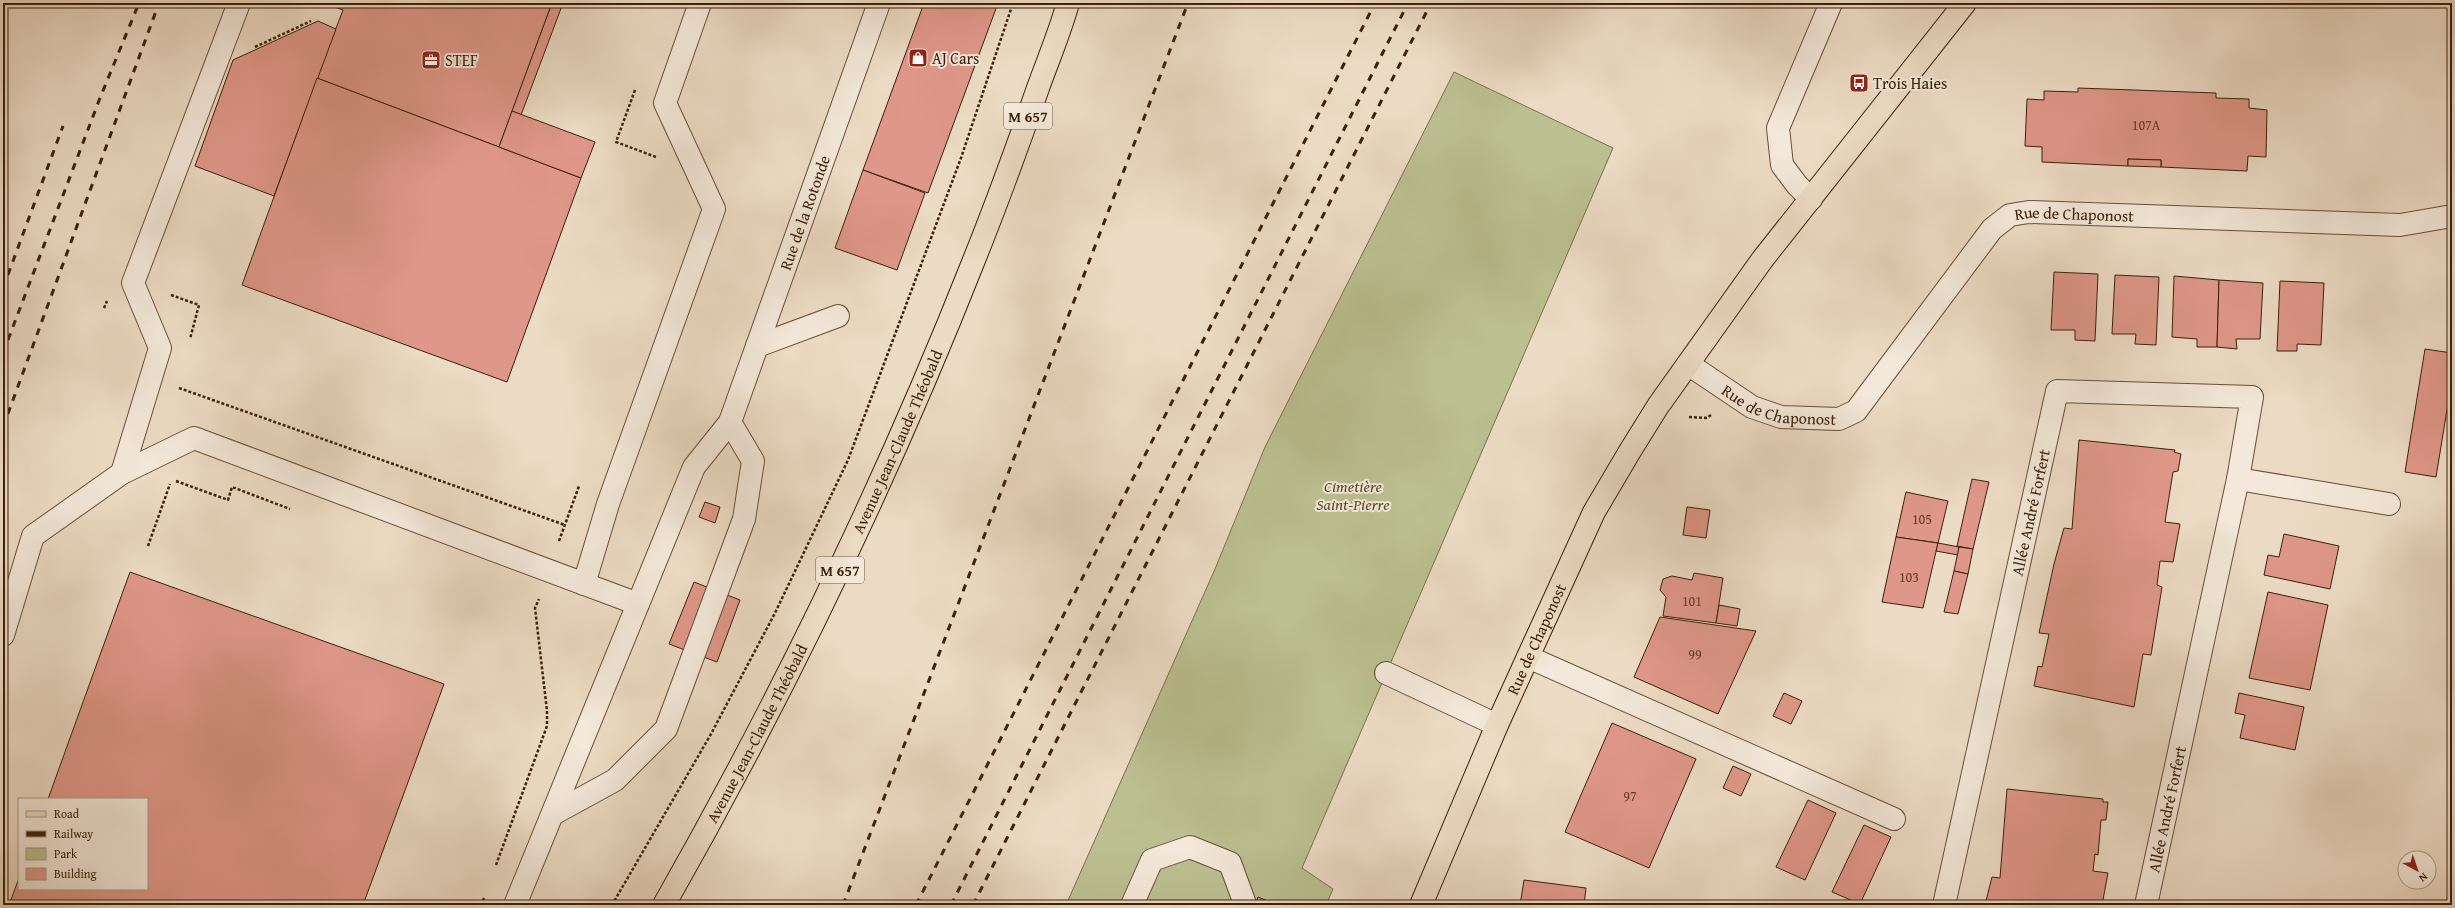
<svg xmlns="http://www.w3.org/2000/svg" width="2455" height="908" font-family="'Gentium Book Plus',serif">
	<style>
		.green { fill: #bbbf91; stroke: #7c704c }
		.building { fill: #df9789; stroke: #3c2008 }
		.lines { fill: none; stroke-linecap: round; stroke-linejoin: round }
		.minor-casing { stroke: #684f37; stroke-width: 24 }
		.major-casing { stroke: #3c2008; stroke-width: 24 }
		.path { stroke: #3c2008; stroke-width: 2.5; stroke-dasharray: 3 2; stroke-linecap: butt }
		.minor { stroke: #f3e8d9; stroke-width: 22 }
		.major { stroke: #ecdbc4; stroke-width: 22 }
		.rail { stroke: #3c2008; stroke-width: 3; stroke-dasharray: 7 7; stroke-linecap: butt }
		.labels { text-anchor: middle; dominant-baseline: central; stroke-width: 4; stroke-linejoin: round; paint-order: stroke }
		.number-label { font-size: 14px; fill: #653e28 }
		.shield { fill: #f3e8d9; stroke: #735c47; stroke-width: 1 }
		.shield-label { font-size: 15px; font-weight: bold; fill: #3c2008 }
		.poi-label { font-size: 16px; fill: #3c2008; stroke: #f3e8d9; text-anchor: start }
		.street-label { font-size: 16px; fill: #3c2008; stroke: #f3e8d9 }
		.park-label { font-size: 16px; font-style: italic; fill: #5c482a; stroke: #f3e8d9 }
	</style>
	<rect width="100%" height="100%" fill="#ecdbc4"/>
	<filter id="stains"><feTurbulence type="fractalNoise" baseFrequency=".005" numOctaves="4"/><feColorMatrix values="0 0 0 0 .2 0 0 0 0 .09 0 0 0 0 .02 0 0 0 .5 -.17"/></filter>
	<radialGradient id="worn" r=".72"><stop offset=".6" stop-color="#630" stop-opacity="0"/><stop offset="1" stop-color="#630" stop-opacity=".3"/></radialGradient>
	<polygon class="green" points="1454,72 1613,148 1302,868 1333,889 1326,905 1066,905 1215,569 1265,447"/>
	<g class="building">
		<polygon points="333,3 552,3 499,147 317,78 343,10 335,7"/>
		<polygon points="552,3 563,3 521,115 512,111"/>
		<polygon points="924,3 998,3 928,193 863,170"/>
		<polygon points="318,21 336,29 274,196 195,166 233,60"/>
		<polygon points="317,78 581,178 507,382 242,285"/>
		<polygon points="2078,88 2216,93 2216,98 2249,99 2249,108 2267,110 2266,157 2248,156 2247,171 2161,167 2161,160 2128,159 2128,166 2042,162 2042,147 2025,146 2027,99 2044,100 2044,91 2078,92"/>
		<polygon points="512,111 595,142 581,178 499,147"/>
		<polygon points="2128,159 2161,160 2161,167 2128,166"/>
		<polygon points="863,170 925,193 897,270 835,248"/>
		<polygon points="2054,272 2098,274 2095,341 2075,340 2075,330 2051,330"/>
		<polygon points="2115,275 2159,277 2156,345 2135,344 2136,334 2112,334"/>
		<polygon points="2174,276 2219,280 2217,347 2197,347 2197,339 2172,337"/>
		<polygon points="2219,280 2263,283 2260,339 2236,339 2237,349 2217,347"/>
		<polygon points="2280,281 2324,283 2321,345 2297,344 2297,351 2277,351"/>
		<polygon points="2425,349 2452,353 2452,379 2436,477 2405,472"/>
		<polygon points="2079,440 2175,450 2174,452 2181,454 2178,471 2173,472 2165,522 2180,524 2173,562 2160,561 2157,585 2162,587 2151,655 2143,654 2134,707 2034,686 2038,666 2042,667 2049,634 2039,633 2054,564 2064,528 2072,529"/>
		<polygon points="1972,479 1989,482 1973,549 1957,546"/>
		<polygon points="1906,492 1948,501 1938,543 1896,537"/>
		<polygon points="705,502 720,507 715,523 699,517"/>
		<polygon points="1687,507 1710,510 1706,538 1683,535"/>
		<polygon points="2284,534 2339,546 2330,589 2264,575 2268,555 2279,557"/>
		<polygon points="1896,537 1938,543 1923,608 1882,602"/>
		<polygon points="1938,543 1959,547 1958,555 1936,551"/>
		<polygon points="1959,547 1973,549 1968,574 1954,571"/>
		<polygon points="1954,571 1968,574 1958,614 1944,612"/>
		<polygon points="130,572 444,684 363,905 9,905 19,878 19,889 147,889 147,799 48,799"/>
		<polygon points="1694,573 1723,578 1716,623 1663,616 1666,597 1660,590 1663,579 1672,576 1692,580"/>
		<polygon points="694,582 740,600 717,662 669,644"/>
		<polygon points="2268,592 2328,605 2310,690 2249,678"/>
		<polygon points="1719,605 1740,609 1737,626 1716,623"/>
		<polygon points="1660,617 1756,631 1718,714 1634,677"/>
		<polygon points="1784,693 1802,701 1791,724 1773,716"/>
		<polygon points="2239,693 2304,707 2295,750 2240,738 2245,715 2235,713"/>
		<polygon points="1612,723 1696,759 1649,868 1565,832"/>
		<polygon points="1733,766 1751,774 1741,796 1723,788"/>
		<polygon points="2007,789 2103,799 2103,802 2108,802 2106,820 2101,820 2098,855 2095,854 2093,871 2108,873 2102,905 1985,905 1992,877 2000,878"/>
		<polygon points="1808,800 1836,813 1805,880 1776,867"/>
		<polygon points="1864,825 1891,837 1860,904 1832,892"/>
		<polygon points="1524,880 1586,888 1584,905 1520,905"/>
		<polygon points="1258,897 1277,905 1255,905"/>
	</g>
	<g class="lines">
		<defs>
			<g id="minor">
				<polyline points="1811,199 1797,185 1782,165 1778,128 1831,3"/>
				<polyline points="757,346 838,316"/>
				<path id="s1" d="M1688 364 1752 407 1781 417 1839 419 1856 411 1992 229 2010 215 2029 212 2400 225 2452 216"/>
				<polyline points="122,473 160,348 133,283 239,3"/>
				<polyline points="584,584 608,504 714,209 665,103 700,3"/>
				<polyline points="3,635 33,536 122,473 194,438 638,604"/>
				<polyline points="1528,657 1894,819"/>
				<polyline points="1386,673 1497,725"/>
				<polyline points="553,814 615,780 666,729 744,519 753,461 730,422"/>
				<path id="s2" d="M515 905 694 467 730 422 879 3"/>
				<polyline points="1132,905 1152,860 1190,847 1230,863 1244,901 1242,905"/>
				<path id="s3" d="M1944 905 2057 391 2252 397 2238 479 2389 504"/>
				<path id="s4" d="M2146 905 2238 479"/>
			</g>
			<g id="major">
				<path id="s5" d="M664 905C782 697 886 483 974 260 997 203 1018 145 1038 88 1048 60 1060 32 1068 3"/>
				<path id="s6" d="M1421 905 1497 725 1594 512 1630 451 1658 406 1762 260 1965 3"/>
			</g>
		</defs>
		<use href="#minor" class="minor-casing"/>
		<use href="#major" class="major-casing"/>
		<g class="path">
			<polyline points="255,47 311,21"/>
			<polyline points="635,90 616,142 656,157"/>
			<polyline points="171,295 199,305 190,339"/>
			<polyline points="104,308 107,301"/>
			<polyline points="179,388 565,525"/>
			<polyline points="1689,417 1707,418 1711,415"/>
			<polyline points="176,481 228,500 232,487 290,509"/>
			<polyline points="559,541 579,486"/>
			<polyline points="148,546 170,484"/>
			<polyline points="496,865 547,726 547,711 535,608 539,599"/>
			<polyline points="481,905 484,898"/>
			<polyline points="612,905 711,734 775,613 848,460 961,158 1013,3"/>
		</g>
		<use href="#minor" class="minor"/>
		<use href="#major" class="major"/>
		<g class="rail">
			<polyline points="3,288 63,126"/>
			<polyline points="3,353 100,98 139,3"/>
			<polyline points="3,427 159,3"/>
			<polyline points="843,905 1188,3"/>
			<polyline points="916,905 1375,3"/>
			<polyline points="951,905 1408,3"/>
			<polyline points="973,905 1431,3"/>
		</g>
	</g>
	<defs>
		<symbol id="shop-square" viewBox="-11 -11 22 22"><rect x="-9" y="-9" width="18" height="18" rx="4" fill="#8f2418" stroke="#f3e8d9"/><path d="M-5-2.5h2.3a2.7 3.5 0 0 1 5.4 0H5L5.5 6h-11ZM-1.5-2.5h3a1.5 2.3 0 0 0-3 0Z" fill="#fff"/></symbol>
		<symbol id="office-square" viewBox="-11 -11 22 22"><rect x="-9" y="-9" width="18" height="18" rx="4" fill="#8f2418" stroke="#f3e8d9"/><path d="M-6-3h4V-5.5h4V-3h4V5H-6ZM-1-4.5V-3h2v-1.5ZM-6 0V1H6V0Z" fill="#fff"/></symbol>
		<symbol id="bus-square" viewBox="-11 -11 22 22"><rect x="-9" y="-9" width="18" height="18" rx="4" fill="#8f2418" stroke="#f3e8d9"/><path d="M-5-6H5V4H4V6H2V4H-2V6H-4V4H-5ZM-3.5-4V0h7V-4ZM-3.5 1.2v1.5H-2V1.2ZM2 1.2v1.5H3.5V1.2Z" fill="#fff"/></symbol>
	</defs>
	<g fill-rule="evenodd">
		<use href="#shop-square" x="907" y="47" width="22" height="22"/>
		<use href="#office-square" x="420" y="49" width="22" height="22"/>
		<use href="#bus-square" x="1848" y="72" width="22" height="22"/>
	</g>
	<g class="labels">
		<g class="number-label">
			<text x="2146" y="125">107A</text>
			<text x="1922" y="519">105</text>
			<text x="1909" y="577">103</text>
			<text x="1692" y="601">101</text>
			<text x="1695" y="654">99</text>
			<text x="1630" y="796">97</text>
		</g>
		<g class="shield">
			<rect x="1004" y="103" width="48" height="26" rx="3"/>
			<rect x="816" y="557" width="48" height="26" rx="3"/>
		</g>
		<g class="shield-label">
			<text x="1028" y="116">M 657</text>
			<text x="840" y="570">M 657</text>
		</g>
		<g class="poi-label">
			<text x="932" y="58">AJ Cars</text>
			<text x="445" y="60">STEF</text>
			<text x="1873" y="83">Trois Haies</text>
		</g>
		<g class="street-label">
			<text stroke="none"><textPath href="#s2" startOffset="753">Rue de la Rotonde</textPath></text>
			<text stroke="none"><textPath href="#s1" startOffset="499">Rue de Chaponost</textPath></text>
			<text stroke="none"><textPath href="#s1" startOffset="103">Rue de Chaponost</textPath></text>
			<text stroke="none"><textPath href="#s5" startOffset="519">Avenue Jean-Claude Théobald</textPath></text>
			<text stroke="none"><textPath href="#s3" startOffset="402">Allée André Forfert</textPath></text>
			<text stroke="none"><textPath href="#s6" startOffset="290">Rue de Chaponost</textPath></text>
			<text stroke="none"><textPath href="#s5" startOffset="195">Avenue Jean-Claude Théobald</textPath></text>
			<text stroke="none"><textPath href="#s4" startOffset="98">Allée André Forfert</textPath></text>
		</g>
		<g class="park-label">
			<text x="1353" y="486">Cimetière<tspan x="1353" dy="18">Saint-Pierre</tspan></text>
		</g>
	</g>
	<rect width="2455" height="908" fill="none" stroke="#ecdbc4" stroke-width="16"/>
	<rect x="4" y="4" width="2447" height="900" fill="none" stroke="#3c2008" stroke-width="2"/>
	<rect x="8" y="8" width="2439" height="892" fill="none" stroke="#3c2008"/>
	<rect x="18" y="798" width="130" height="92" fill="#f3e8d9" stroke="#aa9885"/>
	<rect x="26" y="811" width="20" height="6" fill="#ecdbc4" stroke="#aa9885"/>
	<text x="54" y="818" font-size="12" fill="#3c2008">Road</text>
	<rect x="26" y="831" width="20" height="6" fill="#3c2008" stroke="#aa9885"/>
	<text x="54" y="838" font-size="12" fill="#3c2008">Railway</text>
	<rect x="26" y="848" width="20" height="12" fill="#bbbf91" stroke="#aa9885"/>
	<text x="54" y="858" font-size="12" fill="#3c2008">Park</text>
	<rect x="26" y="868" width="20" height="12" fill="#df9789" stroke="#aa9885"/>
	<text x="54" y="878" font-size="12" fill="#3c2008">Building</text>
	<g transform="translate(2417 870) rotate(140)"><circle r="19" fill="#f3e8d9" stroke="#aa9885"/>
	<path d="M0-3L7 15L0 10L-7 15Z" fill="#8f2418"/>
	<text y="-6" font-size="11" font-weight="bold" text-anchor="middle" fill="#3c2008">N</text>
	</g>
	<rect width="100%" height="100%" filter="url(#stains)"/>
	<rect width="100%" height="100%" fill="url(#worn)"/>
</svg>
